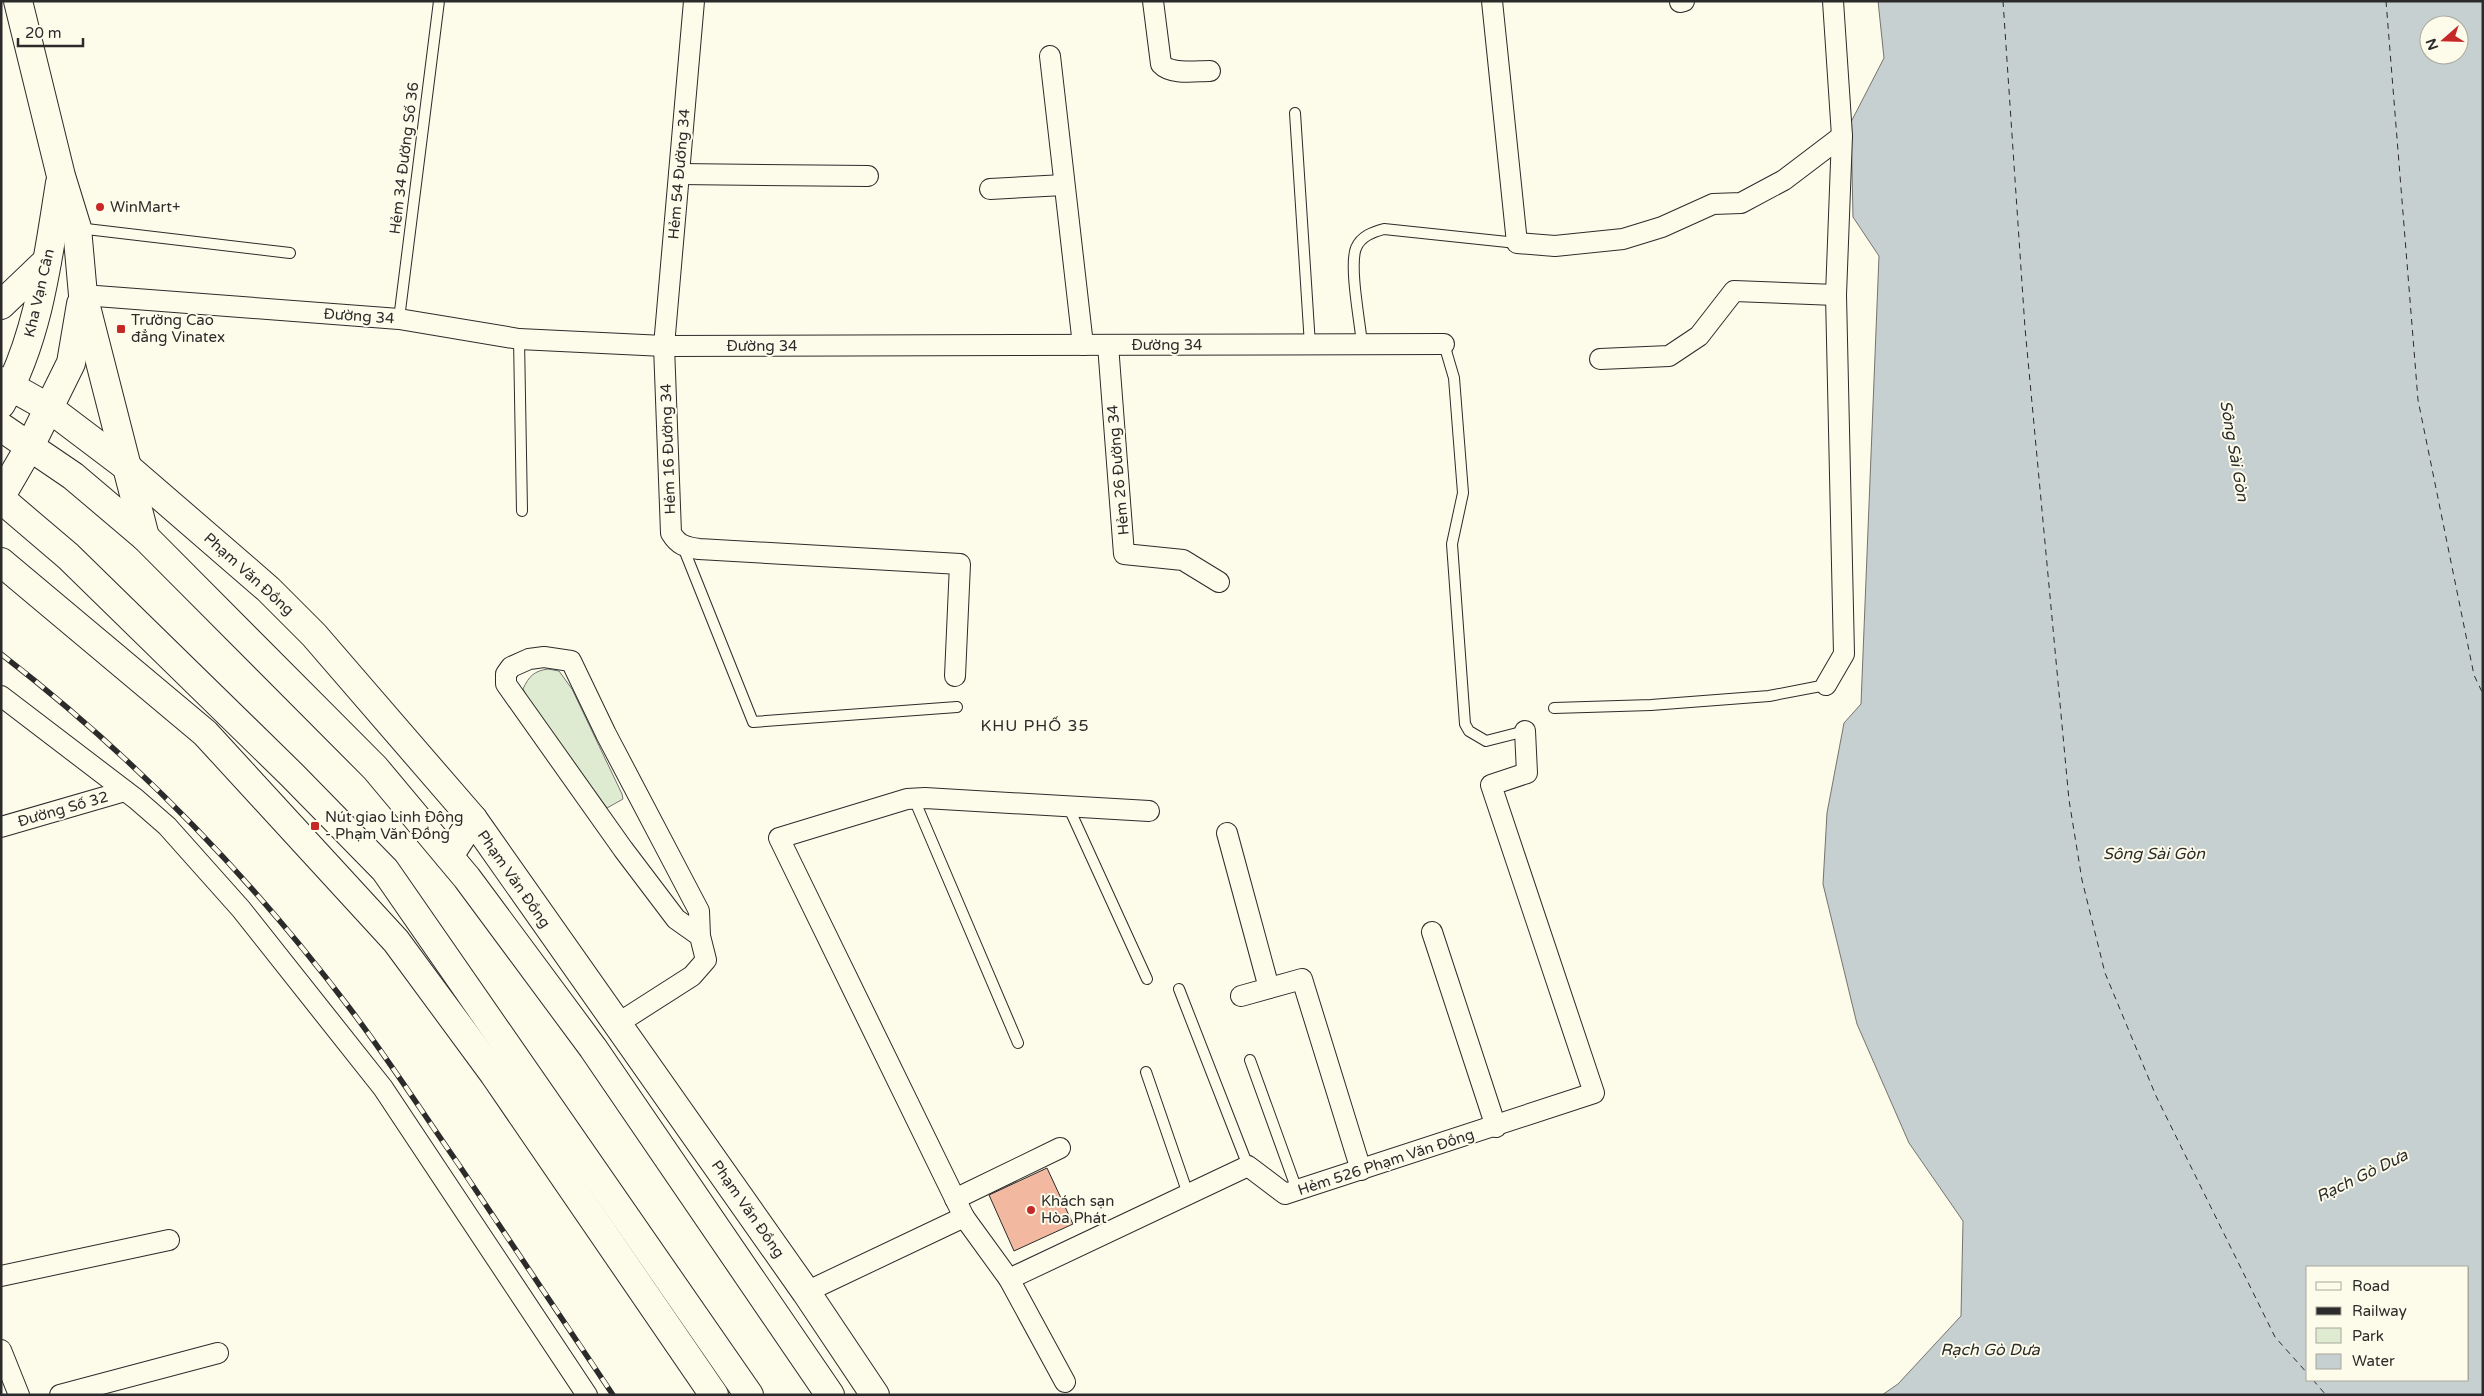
<svg xmlns="http://www.w3.org/2000/svg" width="2484" height="1396" font-family="'Varela Round',sans-serif">
	<style>
		.green { fill: #deebd1; stroke: #74746e }
		.water { fill: #c7d0d0; stroke: #74746e; fill-rule: evenodd }
		.lines { fill: none; stroke-linecap: round; stroke-linejoin: round }
		.ferry { stroke: #2b2b2b; stroke-width: 1; stroke-dasharray: 6 5; stroke-linecap: butt }
		.building { fill: #f2b8a0; stroke: #2b2b2b }
		.lane-casing { stroke: #2b2b2b; stroke-width: 12 }
		.street-casing { stroke: #2b2b2b; stroke-width: 22 }
		.secondary-casing { stroke: #2b2b2b; stroke-width: 30 }
		.primary-casing { stroke: #2b2b2b; stroke-width: 30 }
		.highway-casing { stroke: #2b2b2b; stroke-width: 30 }
		.lane { stroke: #fdfbea; stroke-width: 10 }
		.street { stroke: #fdfbea; stroke-width: 20 }
		.secondary { stroke: #fdfbea; stroke-width: 28 }
		.primary { stroke: #fdfbea; stroke-width: 28 }
		.highway { stroke: #fdfbea; stroke-width: 28 }
		.rail-casing { stroke: #2b2b2b; stroke-width: 5.5 }
		.rail { stroke: #fdfbea; stroke-width: 4; stroke-dasharray: 11; stroke-linecap: butt }
		.poi-dot { fill: #c62828; stroke: #fdfbea; stroke-width: 2 }
		.labels { text-anchor: middle; dominant-baseline: central; stroke-width: 4; stroke-linejoin: round; paint-order: stroke }
		.street-label { font-size: 15px; fill: #2b2b2b; stroke: #fdfbea }
		.poi-label { font-size: 15px; fill: #2b2b2b; stroke: #fdfbea; text-anchor: start }
		.water-label { font-size: 16px; font-style: italic; fill: #2b2b2b; stroke: #fdfbea }
		.neighbourhood-label { font-size: 16px; letter-spacing: 1px; fill: #2b2b2b; stroke: #fdfbea }
	</style>
	<rect width="100%" height="100%" fill="#fdfbea"/>
	<path class="green" d="M548 669 559 671 572 689 622 794 623 799 607 808 529 701 523 689C529 676 534 671 548 669Z"/>
	<path class="water" d="M1878 1H2483V1395H1882L1898 1384 1961 1316 1963 1221 1909 1143 1857 1024 1823 884 1827 813 1844 723 1861 704 1879 256 1853 217 1851 122 1884 58ZM2429 25H2459V55H2429ZM2308 1267H2468V1380H2308Z"/>
	<g class="lines">
		<g class="ferry">
			<polyline points="2003,1 2025,328 2069,800 2082,880 2105,973 2156,1096 2275,1337 2308,1374"/>
			<polyline points="2386,1 2418,400 2474,675 2483,694"/>
			<polyline points="2313,1380 2326,1395"/>
		</g>
	</g>
	<polygon class="building" points="1047,1168 1073,1224 1014,1251 989,1195"/>
	<g class="lines">
		<defs>
			<g id="lane">
				<polyline points="1295,113 1310,345"/>
				<polyline points="78,228 290,253"/>
				<polyline points="399,319 439,1"/>
				<polyline points="519,339 522,511"/>
				<path d="M1362 344C1360 322 1349 266 1356 248 1361 236 1373 232 1384 229L1517 243"/>
				<polyline points="1444,344 1454,378 1463,493 1452,544 1465,724 1469,731 1486,741 1525,731"/>
				<polyline points="683,547 753,722 957,707"/>
				<polyline points="1554,708 1651,705 1769,696 1826,685"/>
				<polyline points="914,799 1018,1043"/>
				<polyline points="1068,806 1147,979"/>
				<polyline points="1179,989 1248,1166"/>
				<polyline points="1250,1060 1297,1190"/>
				<polyline points="1146,1072 1188,1194"/>
			</g>
			<g id="street">
				<path d="M694 1 664 346 671 533C678 545 685 547 699 549L960 564 955 676"/>
				<path d="M1153 1 1161 64C1171 75 1195 71 1210 71"/>
				<polyline points="1492,1 1517,243 1555,246 1623,239 1662,227 1713,204 1741,203 1784,180 1842,136"/>
				<polyline points="1680,2 1684,1"/>
				<polyline points="1050,56 1083,345"/>
				<polyline points="679,174 868,176"/>
				<polyline points="990,189 1064,185"/>
				<polyline points="83,295 399,319 519,339 664,346 1444,344"/>
				<polyline points="1108,345 1124,554 1183,560 1219,582"/>
				<polyline points="1600,359 1669,356 1699,336 1734,291 1836,295"/>
				<polyline points="1826,685 1844,654 1836,295 1842,136 1833,1"/>
				<polyline points="1,696 136,799 167,826 241,909 383,1088 587,1395"/>
				<polyline points="1,827 125,791"/>
				<polyline points="1227,833 1269,988"/>
				<polyline points="1432,932 1496,1127"/>
				<polyline points="1241,996 1302,979 1361,1170"/>
				<polyline points="617,1024 692,976 706,960 700,936 699,911 606,734 571,661 544,657 529,659 511,667 506,674 506,684 623,849 676,919 700,936"/>
				<polyline points="955,1199 1060,1148"/>
				<polyline points="964,1217 779,838 907,799 925,798 1149,811"/>
				<polyline points="1,1276 169,1240"/>
				<polyline points="1009,1279 1065,1382"/>
				<polyline points="806,1292 964,1217 1009,1279 1248,1166 1285,1194 1594,1093 1491,785 1527,773 1525,731"/>
				<polyline points="1,1350 19,1395"/>
				<polyline points="60,1395 218,1353"/>
			</g>
			<g id="secondary">
				<polyline points="18,1 61,176 77,228 83,295 127,467"/>
				<path d="M1 404C39 338 48 257 60 183"/>
				<polyline points="1,496 30,446 71,363 81,304"/>
			</g>
			<g id="primary">
				<polyline points="1,305 47,261"/>
				<polyline points="1,381 49,408 127,467 268,589 314,635 473,819 806,1292 875,1395"/>
				<polyline points="127,467 145,537"/>
				<polyline points="1,562 205,733 396,941 494,1074 714,1395"/>
				<polyline points="449,856 473,819"/>
			</g>
			<g id="highway">
				<polyline points="1,427 73,476 145,537 375,768 467,878 593,1048 830,1395"/>
				<polyline points="1,499 68,556 292,775 385,870 749,1395"/>
			</g>
		</defs>
		<use href="#lane" class="lane-casing"/>
		<use href="#street" class="street-casing"/>
		<use href="#secondary" class="secondary-casing"/>
		<use href="#primary" class="primary-casing"/>
		<use href="#highway" class="highway-casing"/>
		<use href="#lane" class="lane"/>
		<use href="#street" class="street"/>
		<use href="#secondary" class="secondary"/>
		<use href="#primary" class="primary"/>
		<use href="#highway" class="highway"/>
		<defs>
			<path id="rail" d="M1 654C132 755 248 874 348 1006 387 1057 422 1112 459 1165 510 1242 562 1318 613 1395"/>
		</defs>
		<use href="#rail" class="rail-casing"/>
		<use href="#rail" class="rail"/>
	</g>
	<g class="poi-dot">
		<circle cx="100" cy="207" r="5"/>
		<rect x="116" y="324" width="10" height="10" rx="2.5"/>
		<rect x="310" y="821" width="10" height="10" rx="2.5"/>
		<circle cx="1031" cy="1210" r="5"/>
	</g>
	<g class="labels">
		<g class="street-label">
			<text transform="translate(404 158) rotate(-83)">Hẻm 34 Đường Số 36</text>
			<text transform="translate(679 174) rotate(-85)">Hẻm 54 Đường 34</text>
			<text transform="translate(39 293) rotate(-77)">Kha Vạn Cân</text>
			<text transform="translate(359 316) rotate(4)">Đường 34</text>
			<text x="1167" y="345">Đường 34</text>
			<text x="762" y="346">Đường 34</text>
			<text transform="translate(668 449) rotate(-92)">Hẻm 16 Đường 34</text>
			<text transform="translate(1118 470) rotate(-95)">Hẻm 26 Đường 34</text>
			<text transform="translate(249 574) rotate(42)">Phạm Văn Đồng</text>
			<text transform="translate(63 809) rotate(-16)">Đường Số 32</text>
			<text transform="translate(514 879) rotate(55)">Phạm Văn Đồng</text>
			<text transform="translate(1386 1162) rotate(-18)">Hẻm 526 Phạm Văn Đồng</text>
			<text transform="translate(748 1209) rotate(55)">Phạm Văn Đồng</text>
		</g>
		<g class="poi-label">
			<text x="110" y="207">WinMart+</text>
			<text x="131" y="320">Trường Cao<tspan x="131" dy="17">đẳng Vinatex</tspan></text>
			<text x="325" y="817">Nút giao Linh Đông<tspan x="325" dy="17">- Phạm Văn Đồng</tspan></text>
			<text x="1041" y="1201">Khách sạn<tspan x="1041" dy="17">Hòa Phát</tspan></text>
		</g>
		<g class="water-label">
			<text transform="translate(2234 451) rotate(80)">Sông Sài Gòn</text>
			<text x="2154" y="854">Sông Sài Gòn</text>
			<text transform="translate(2362 1176) rotate(-26)">Rạch Gò Dưa</text>
			<text x="1990" y="1350">Rạch Gò Dưa</text>
		</g>
		<g class="neighbourhood-label">
			<text x="1035" y="726">KHU PHỐ 35</text>
		</g>
	</g>
	<rect width="2484" height="1396" fill="none" stroke="#2b2b2b" stroke-width="5"/>
	<rect x="2306" y="1266" width="162" height="115" fill="#fdfbea" stroke="#a9a89e"/>
	<rect x="2316" y="1282" width="25" height="8" fill="#fdfbea" stroke="#a9a89e"/>
	<text x="2352" y="1291" font-size="15" fill="#2b2b2b">Road</text>
	<rect x="2316" y="1307" width="25" height="8" fill="#2b2b2b" stroke="#a9a89e"/>
	<text x="2352" y="1316" font-size="15" fill="#2b2b2b">Railway</text>
	<rect x="2316" y="1328" width="25" height="15" fill="#deebd1" stroke="#a9a89e"/>
	<text x="2352" y="1341" font-size="15" fill="#2b2b2b">Park</text>
	<rect x="2316" y="1354" width="25" height="15" fill="#c7d0d0" stroke="#a9a89e"/>
	<text x="2352" y="1366" font-size="15" fill="#2b2b2b">Water</text>
	<g transform="translate(2444 40) rotate(250)"><circle r="24" fill="#fdfbea" stroke="#a9a89e"/>
	<path d="M0-4L9 19L0 12L-9 19Z" fill="#c62828"/>
	<text y="-8" font-size="14" font-weight="bold" text-anchor="middle" fill="#2b2b2b">N</text>
	</g>
	<path d="M18 38v8h65v-8" fill="none" stroke="#2b2b2b" stroke-width="2.5"/>
	<text x="25" y="38" font-size="15" fill="#2b2b2b" stroke="#fdfbea" stroke-width="4" paint-order="stroke">20 m</text>
</svg>
